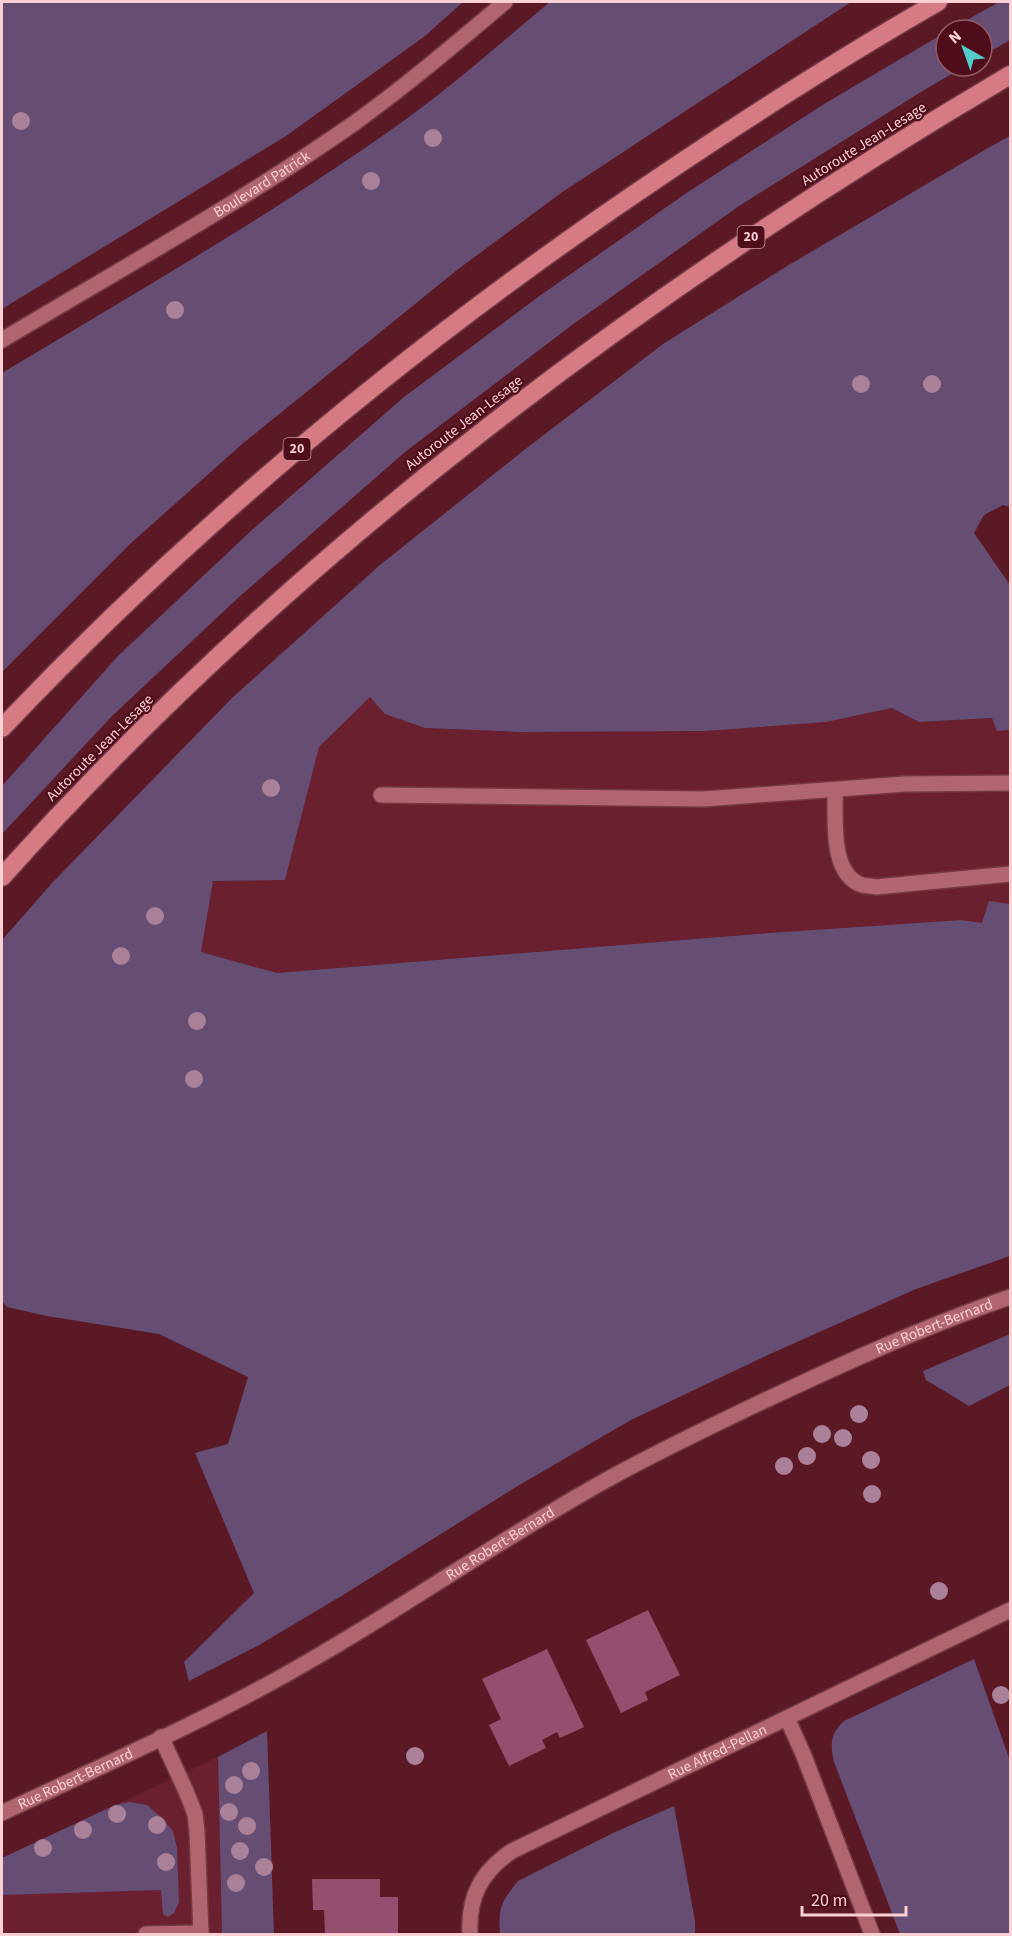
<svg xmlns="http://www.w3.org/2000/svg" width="1012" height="1936" font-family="'Source Sans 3',sans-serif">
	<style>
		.built { fill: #6a202e }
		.green { fill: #664d74 }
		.building { fill: #934f6d }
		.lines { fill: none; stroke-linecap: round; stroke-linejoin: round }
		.minor-casing { stroke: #723a45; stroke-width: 18 }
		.highway-casing { stroke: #723a45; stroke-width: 21 }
		.minor { stroke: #b1666f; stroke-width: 15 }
		.highway { stroke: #d67a84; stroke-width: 18 }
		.tree { fill: #ab819a }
		.labels { text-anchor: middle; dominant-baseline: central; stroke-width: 4.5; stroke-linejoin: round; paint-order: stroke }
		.shield { fill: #4f0d1c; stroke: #c7969c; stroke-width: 1.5 }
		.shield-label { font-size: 14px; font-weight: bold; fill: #fad0d3 }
		.street-label { font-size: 15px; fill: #fad0d3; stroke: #4f0d1c }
	</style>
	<rect width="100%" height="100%" fill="#5b1926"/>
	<g class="built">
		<polygon points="370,697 425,728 520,732 706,731 826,722 892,708 919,722 993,718 997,731 1010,730 1010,934 982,923 961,920 756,934 277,973 201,952 213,881 285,880 319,747"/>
		<polygon points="218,1757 222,1934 2,1934 2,1858"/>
	</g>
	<g class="green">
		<polygon points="2,2 463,2 425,36 286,136 2,309"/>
		<path d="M550 2H851L561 193 457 270 241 445 130 544 2 672V373C140 290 282 209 413 114 461 79 505 39 550 2Z"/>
		<polygon points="999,2 1010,2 1010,40 982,56 982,30 949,30"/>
		<polygon points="946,32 946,66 965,66 921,92 739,206 572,325 405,452 239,597 112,716 2,834 2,786 118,656 252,530 404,397 538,297 685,194 824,104"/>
		<polygon points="1010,136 1010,507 1003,505 984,515 974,533 1010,585 1010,730 997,731 992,718 919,722 892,708 826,722 706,731 520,732 425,728 385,714 370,697 319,747 285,880 213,881 201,952 277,973 756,934 961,920 982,923 989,901 1010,904 1010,1256 916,1289 770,1354 631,1420 521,1484 343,1595 259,1645 189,1681 184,1662 254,1593 195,1453 228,1444 248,1377 159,1334 47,1316 7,1307 2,1301 2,940 53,882 232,698 380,565 528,447 663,344 787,266 988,148"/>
		<polygon points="1010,1334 1010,1385 969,1406 926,1380 923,1371"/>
		<path d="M974 1659 1010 1761V1934H900L834 1762C830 1744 830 1734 844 1721Z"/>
		<polygon points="267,1731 274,1934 222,1934 218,1757"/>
		<polygon points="129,1802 147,1805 161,1817 173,1831 177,1848 179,1902 174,1913 168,1917 163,1914 161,1890 2,1895 2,1858 115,1805"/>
		<path d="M674 1806 695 1921V1934H500C498 1908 501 1902 518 1881L613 1833Z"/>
	</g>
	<g class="building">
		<polygon points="648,1610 680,1675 645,1692 648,1700 621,1713 586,1640"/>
		<polygon points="547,1649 584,1727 560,1738 557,1732 542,1740 546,1748 509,1766 489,1725 501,1719 482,1679"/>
		<polygon points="312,1879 380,1879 380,1897 398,1897 398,1934 325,1934 324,1910 313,1910"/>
	</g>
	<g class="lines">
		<defs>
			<g id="minor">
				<path id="s1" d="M2 340C119 270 240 203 353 124 406 86 455 44 505 2"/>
				<path d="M835 790C836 817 829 874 862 885 866 886 872 886 876 887L1010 874"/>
				<polyline points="381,795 704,799 905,784 1010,783"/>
				<polyline points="787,1718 804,1756 872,1934"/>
				<polyline points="161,1737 186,1791 195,1814 197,1832 201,1934"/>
				<path id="s2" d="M2 1813C92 1770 185 1730 274 1681 389 1618 496 1541 610 1478 657 1452 705 1429 753 1406 838 1366 922 1327 1010 1297"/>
				<polyline points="146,1934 201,1933"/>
				<path id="s3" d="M470 1934C468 1897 481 1872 512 1851L1010 1610"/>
			</g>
			<g id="highway">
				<path d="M2 728C203 516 428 332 670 170 758 111 847 54 938 2"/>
				<path d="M2 877C290 555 639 294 1010 75"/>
			</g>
		</defs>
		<use href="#minor" class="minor-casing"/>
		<use href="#highway" class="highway-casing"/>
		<use href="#minor" class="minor"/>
		<use href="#highway" class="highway"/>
	</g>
	<g class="tree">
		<circle cx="21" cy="121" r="9"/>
		<circle cx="433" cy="138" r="9"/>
		<circle cx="371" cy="181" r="9"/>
		<circle cx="175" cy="310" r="9"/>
		<circle cx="861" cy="384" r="9"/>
		<circle cx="932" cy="384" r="9"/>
		<circle cx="271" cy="788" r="9"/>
		<circle cx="155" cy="916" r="9"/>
		<circle cx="121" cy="956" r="9"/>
		<circle cx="197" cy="1021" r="9"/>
		<circle cx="194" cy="1079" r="9"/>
		<circle cx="859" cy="1414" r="9"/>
		<circle cx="822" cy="1434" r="9"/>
		<circle cx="843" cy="1438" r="9"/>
		<circle cx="807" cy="1456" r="9"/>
		<circle cx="871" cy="1460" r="9"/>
		<circle cx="784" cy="1466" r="9"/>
		<circle cx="872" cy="1494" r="9"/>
		<circle cx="939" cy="1591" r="9"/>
		<circle cx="1001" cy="1695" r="9"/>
		<circle cx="415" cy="1756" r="9"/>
		<circle cx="251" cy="1771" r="9"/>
		<circle cx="234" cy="1785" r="9"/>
		<circle cx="229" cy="1812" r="9"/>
		<circle cx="117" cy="1814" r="9"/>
		<circle cx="157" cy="1825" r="9"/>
		<circle cx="247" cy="1826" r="9"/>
		<circle cx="83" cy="1830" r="9"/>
		<circle cx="43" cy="1848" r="9"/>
		<circle cx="240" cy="1851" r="9"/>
		<circle cx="166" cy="1862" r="9"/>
		<circle cx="264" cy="1867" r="9"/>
		<circle cx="236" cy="1883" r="9"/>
	</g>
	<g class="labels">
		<g class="shield">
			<rect x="737.5" y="226" width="27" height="22" rx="4.5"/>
			<rect x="283.5" y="438" width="27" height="22" rx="4.5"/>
		</g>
		<g class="shield-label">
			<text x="751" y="237">20</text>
			<text x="297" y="449">20</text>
		</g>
		<g class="street-label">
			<text transform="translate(864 144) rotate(-32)">Autoroute Jean-Lesage</text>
			<text stroke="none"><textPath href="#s1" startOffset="303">Boulevard Patrick</textPath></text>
			<text transform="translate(464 423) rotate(-38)">Autoroute Jean-Lesage</text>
			<text transform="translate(100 748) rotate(-45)">Autoroute Jean-Lesage</text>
			<text stroke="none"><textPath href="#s2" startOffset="1053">Rue Robert-Bernard</textPath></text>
			<text stroke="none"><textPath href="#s2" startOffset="567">Rue Robert-Bernard</textPath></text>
			<text stroke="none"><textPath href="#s3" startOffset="326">Rue Alfred-Pellan</textPath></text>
			<text stroke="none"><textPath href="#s2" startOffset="81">Rue Robert-Bernard</textPath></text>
		</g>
	</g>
	<rect width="1012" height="1936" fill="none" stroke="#fad0d3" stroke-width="6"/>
	<g transform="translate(964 48) rotate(320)"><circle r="28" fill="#4f0d1c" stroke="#935b65" stroke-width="1.5"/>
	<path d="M0-4.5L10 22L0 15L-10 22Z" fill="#53cdca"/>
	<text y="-9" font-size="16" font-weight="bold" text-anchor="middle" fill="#fad0d3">N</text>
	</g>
	<path d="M802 1906v9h104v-9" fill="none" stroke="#fad0d3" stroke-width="3"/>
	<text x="811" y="1906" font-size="18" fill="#fad0d3" stroke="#4f0d1c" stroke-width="4.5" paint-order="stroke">20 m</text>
</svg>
